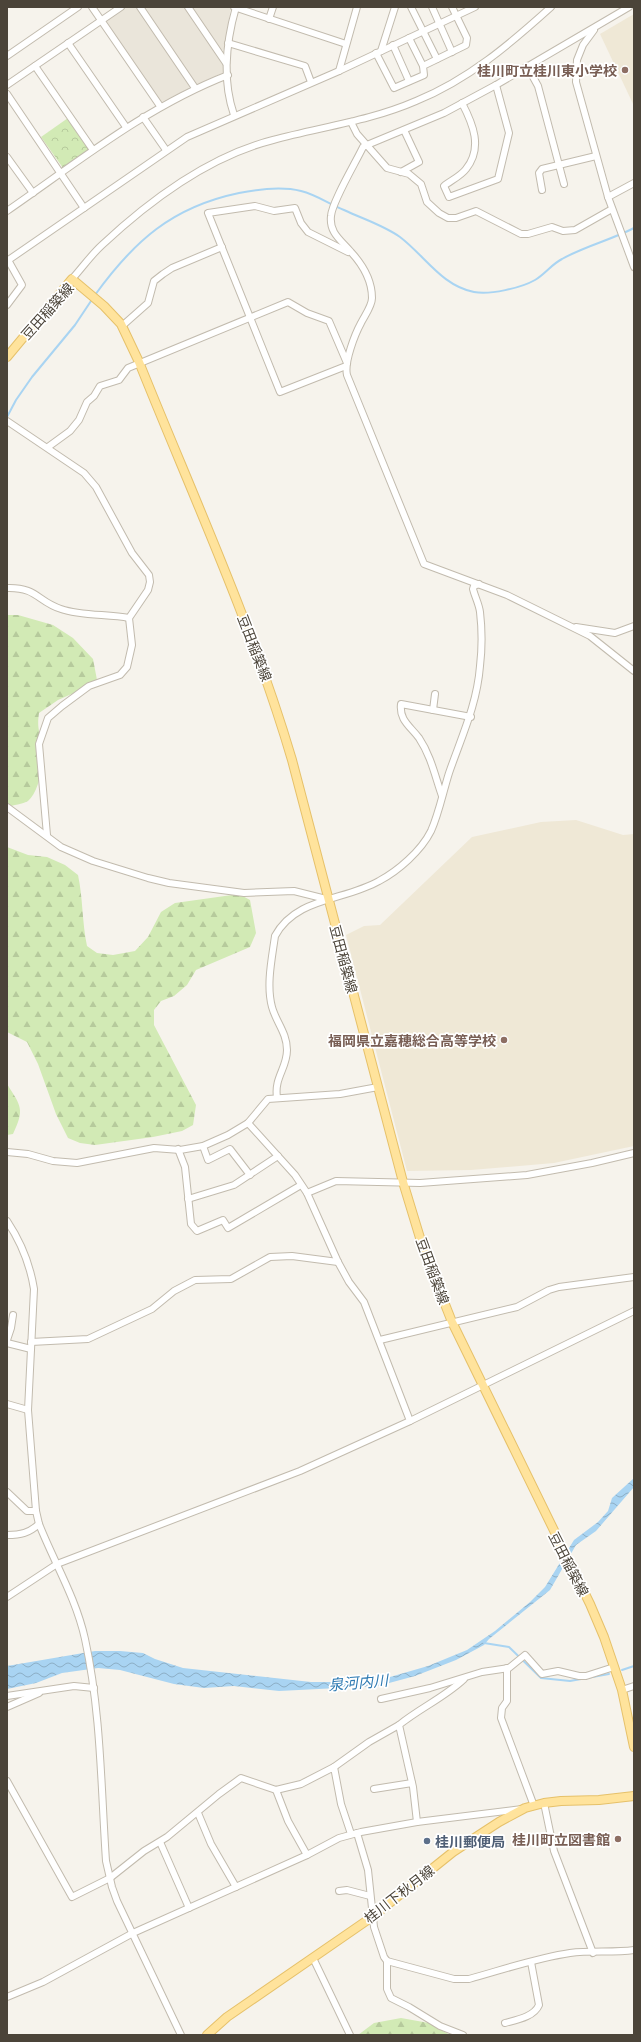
<svg xmlns="http://www.w3.org/2000/svg" width="641" height="2042" font-family="Commissioner,'Noto Sans JP',sans-serif">
	<style>
		.residential { fill: #eae5da }
		.education { fill: #efe8d6 }
		.forest { fill: url(#forest-firs) }
		.park { fill: url(#park-crowns) }
		.water { fill: url(#water-waves) }
		.lines { fill: none; stroke-linecap: round; stroke-linejoin: round }
		.stream { stroke: #a9d4f2; stroke-width: 2 }
		.minor-casing { stroke: #c2bbae; stroke-width: 8 }
		.major-casing { stroke: #e6c16a; stroke-width: 10 }
		.minor { stroke: #fff; stroke-width: 6 }
		.major { stroke: #ffe39c; stroke-width: 8 }
		.education-dot { fill: #8d6e63; stroke: #fff; stroke-width: 1.5 }
		.service-dot { fill: #5c6f8a; stroke: #fff; stroke-width: 1.5 }
		.labels { text-anchor: middle; dominant-baseline: central; stroke-width: 3.5; stroke-linejoin: round; paint-order: stroke }
		.education-label { font-size: 14px; font-weight: bold; fill: #785e54; stroke: #fff; text-anchor: end }
		.street-label { font-size: 14px; fill: #4b4439; stroke: #fff }
		.service-label { font-size: 14px; font-weight: bold; fill: #4e5e75; stroke: #fff; text-anchor: start }
		.water-label { font-size: 15px; font-style: italic; fill: #2e7ab2; stroke: #fff }
	</style>
	<defs>
		<pattern id="forest-firs" width="22" height="20" patternUnits="userSpaceOnUse"><rect width="22" height="20" fill="#d2eab5"/><path d="M5 1l3.5 6h-7zM16 11l3.5 6h-7z" fill="#b6ca9c"/></pattern>
		<pattern id="park-crowns" width="20" height="18" patternUnits="userSpaceOnUse"><rect width="20" height="18" fill="#d2eab5"/><path d="M2 6a3 3 0 1 1 6 0M12 15a3 3 0 1 1 6 0" fill="none" stroke="#b6ca9c"/></pattern>
		<pattern id="water-waves" width="16" height="10" patternUnits="userSpaceOnUse"><rect width="16" height="10" fill="#a9d4f2"/><path d="M0 5q4-4 8 0t8 0" fill="none" stroke="#8caec5"/></pattern>
	</defs>
	<rect width="100%" height="100%" fill="#f6f3ec"/>
	<g class="residential">
		<polygon points="124,7 137,7 190,85 189,88 162,102 160,100 105,22 106,20"/>
		<polygon points="142,7 186,7 224,64 224,72 198,84 194,83"/>
		<polygon points="190,7 231,7 224,49 221,51"/>
	</g>
	<g class="education">
		<polygon points="634,14 634,106 600,34"/>
		<polygon points="576,820 623,835 634,834 634,1146 554,1163 471,1170 407,1171 346,935 364,926 380,925 472,837 541,822"/>
	</g>
	<g class="forest">
		<path d="M7 615H18L53 625 73 638 93 659 97 680 92 685 58 700 39 713C37 728 39 729 42 743 45 758 40 791 28 801 23 804 13 805 7 807Z"/>
		<path d="M7 847 28 855 47 857 65 865 78 875C83 898 82 922 87 946L97 953 113 955 135 951 148 937 161 912 175 903 239 894 250 900 256 933 250 947 196 970 187 985 174 996 161 1001 154 1010V1025L196 1105 193 1125 182 1131 153 1137 95 1145 80 1143 68 1138 56 1114 38 1064 27 1042 7 1032Z"/>
		<path d="M7 1084C21 1106 25 1109 13 1134L7 1135Z"/>
		<polygon points="401,2018 429,2023 450,2035 358,2035 374,2023"/>
	</g>
	<polygon class="park" points="68,118 90,149 63,168 41,137"/>
	<polygon class="water" points="634,1478 634,1487 596,1531 576,1545 550,1590 489,1639 484,1645 456,1660 415,1676 378,1686 279,1691 234,1686 204,1688 174,1684 120,1670 98,1668 62,1673 36,1683 7,1689 7,1666 95,1651 120,1651 143,1653 155,1659 183,1668 311,1682 356,1682 390,1677 428,1666 467,1650 495,1631 530,1602 545,1587 574,1540 598,1522 608,1511 612,1498"/>
	<g class="lines">
		<g class="stream">
			<path d="M95 295C134 241 172 207 239 193 259 189 281 186 301 191 317 195 329 204 344 210 363 219 383 225 400 237 425 256 442 286 474 292 490 295 521 288 535 280 545 274 552 264 562 259 585 246 611 240 634 228"/>
			<polyline points="7,417 16,400 32,377 75,325 93,298"/>
			<polyline points="484,1643 509,1647 541,1678 570,1681 609,1674"/>
			<polyline points="622,1670 634,1666"/>
		</g>
		<defs>
			<g id="minor">
				<polyline points="92,7 160,106"/>
				<polyline points="140,7 195,88"/>
				<polyline points="188,7 226,63"/>
				<polyline points="234,7 346,44"/>
				<polyline points="411,7 437,59"/>
				<polyline points="432,7 452,52"/>
				<path d="M629 7 496 85 444 113 367 145 363 147C356 162 332 202 331 216 329 233 341 240 351 252 362 264 372 280 372 298 372 306 365 315 361 323 355 334 344 362 347 375L424 564 507 595 590 636 634 671"/>
				<polyline points="269,19 273,7"/>
				<polyline points="594,30 583,45 577,60 576,82 608,197 634,267"/>
				<polyline points="409,38 423,66"/>
				<polyline points="68,43 126,127"/>
				<polyline points="228,43 305,66 311,82"/>
				<polyline points="393,45 409,81"/>
				<polyline points="381,51 395,7"/>
				<polyline points="376,53 394,88 424,75 423,66 466,45 467,38 452,7"/>
				<polyline points="7,56 78,7"/>
				<polyline points="35,66 93,150"/>
				<polyline points="527,66 538,86 564,184"/>
				<polyline points="339,71 357,7"/>
				<polyline points="7,85 121,7"/>
				<polyline points="7,94 84,208"/>
				<path d="M462 103C473 124 483 148 466 169 461 176 450 181 444 186L449 197 498 179 509 133 496 85"/>
				<path d="M234 115C222 80 226 42 236 7"/>
				<polyline points="143,117 166,150"/>
				<polyline points="351,122 357,134 387,168 409,174 421,184 427,202 439,213 448,218 456,218 476,211 521,234 528,234 552,227 563,231 575,230 612,209"/>
				<polyline points="7,157 33,193"/>
				<polyline points="401,172 419,162 404,130"/>
				<polyline points="542,190 539,173 542,169 596,156"/>
				<polyline points="608,197 634,183"/>
				<path d="M7 211C78 162 146 107 228 75"/>
				<polyline points="7,261 187,137 339,71 475,7"/>
				<path d="M72 279C82 268 91 255 102 245 149 201 210 156 273 140 321 127 370 121 416 101 468 80 510 44 551 7"/>
				<polyline points="7,305 22,285 8,260"/>
				<polyline points="122,326 148,303 154,281 163,274 172,268 222,247"/>
				<polyline points="346,366 280,392 208,213 255,206 274,211 295,208 301,223 308,232 348,252"/>
				<polyline points="7,421 84,473 96,487 132,553 149,575 150,582 148,590 129,618 132,645 127,667 120,675 89,686 62,706 48,718 39,744 47,835"/>
				<polyline points="48,447 70,431 79,420 87,402 94,396 100,386 119,380 128,368 288,302 307,313 329,321 347,363"/>
				<path d="M7 588C37 587 38 602 61 609 81 616 108 614 129 618"/>
				<polyline points="576,627 615,633 634,626"/>
				<polyline points="433,710 435,694"/>
				<path d="M442 796C435 776 431 756 419 738 410 726 399 720 401 704L471 717"/>
				<polyline points="7,807 61,847 93,861 148,878 169,883 244,893 294,891 326,899"/>
				<path d="M277 1097C274 1078 287 1068 287 1050 287 1033 276 1022 272 1007 266 985 272 958 275 936 296 897 344 901 379 881 398 871 421 851 431 831 439 813 443 792 449 773 461 738 477 705 480 666 482 649 482 629 480 612 479 604 475 597 473 589L474 586 479 584"/>
				<polyline points="248,1123 295,1175 307,1193 338,1262 349,1282 364,1302 410,1421"/>
				<polyline points="203,1146 208,1160 230,1149 250,1175"/>
				<polyline points="178,1149 185,1167 191,1224 197,1231 223,1220 228,1228 301,1185"/>
				<polyline points="7,1152 28,1154 53,1161 77,1163 154,1148 180,1150 203,1146 228,1135 248,1123 268,1099 340,1094 378,1087"/>
				<polyline points="307,1193 336,1181 420,1183 527,1175 592,1163 634,1153"/>
				<polyline points="188,1199 234,1185 278,1156"/>
				<path d="M7 1221C21 1242 30 1264 34 1289L28 1410 36 1511 39 1524C54 1562 76 1598 85 1639 101 1712 101 1787 106 1861L112 1887 117 1901 181 2035"/>
				<polyline points="7,1340 11,1328 13,1315"/>
				<polyline points="380,1340 517,1307 549,1290 559,1287 634,1277"/>
				<polyline points="31,1342 88,1339 152,1309 174,1291 195,1280 231,1279 270,1257 292,1256 338,1262"/>
				<polyline points="7,1343 31,1349"/>
				<polyline points="7,1404 28,1410"/>
				<polyline points="7,1492 27,1511 36,1511"/>
				<path d="M7 1535C21 1535 29 1533 39 1524"/>
				<polyline points="7,1597 57,1564 300,1471 410,1421 634,1311"/>
				<polyline points="507,1668 507,1701 502,1708 501,1718 534,1806"/>
				<polyline points="622,1690 634,1686"/>
				<polyline points="7,1696 74,1686 94,1688"/>
				<polyline points="381,1699 430,1688 482,1672 509,1668 525,1655 542,1674 558,1671 579,1676 586,1676 614,1667"/>
				<polyline points="7,1707 39,1693"/>
				<polyline points="334,1767 369,1742 399,1725"/>
				<polyline points="7,1781 72,1897 110,1878 144,1851 167,1837 219,1794 241,1778 276,1790 301,1784 334,1767 341,1804 351,1834"/>
				<polyline points="374,1789 412,1783"/>
				<polyline points="276,1790 288,1821 307,1855"/>
				<polyline points="544,1803 554,1851 593,1953"/>
				<polyline points="198,1813 211,1844 236,1887"/>
				<path d="M417 1822 413 1787 399 1725C420 1708 445 1697 464 1679"/>
				<polyline points="357,1833 368,1870 374,1927 384,1957 387,1961 387,1989 391,1998 409,2007 440,2026 463,2035"/>
				<polyline points="160,1842 189,1908"/>
				<polyline points="339,1891 347,1890 370,1896"/>
				<polyline points="313,1958 350,2035"/>
				<path d="M387 1961 454 1979H469C502 1970 536 1958 570 1953 591 1950 613 1953 634 1950"/>
				<polyline points="7,1997 43,1982 133,1933 307,1855 339,1838 361,1832 417,1822 522,1809"/>
				<path d="M505 2023C516 2020 534 2017 539 2005L531 1962"/>
			</g>
			<g id="major">
				<path d="M7 357 72 279 104 306 121 324 139 362C192 494 252 624 292 760L403 1182 424 1251 452 1322 590 1604 604 1637 622 1690 634 1747"/>
				<polyline points="207,2035 227,2017 372,1917 453,1852 499,1822 525,1808 544,1803 561,1801 599,1800 634,1796"/>
			</g>
		</defs>
		<use href="#minor" class="minor-casing"/>
		<use href="#major" class="major-casing"/>
		<use href="#minor" class="minor"/>
		<use href="#major" class="major"/>
	</g>
	<g class="education-dot">
		<circle cx="625" cy="70" r="4"/>
		<circle cx="504" cy="1040" r="4"/>
		<circle cx="618" cy="1839" r="4"/>
	</g>
	<circle class="service-dot" cx="427" cy="1841" r="4"/>
	<g class="labels">
		<g class="education-label">
			<text x="617" y="70">桂川町立桂川東小学校</text>
			<text x="496" y="1040">福岡県立嘉穂総合高等学校</text>
			<text x="610" y="1839">桂川町立図書館</text>
		</g>
		<g class="street-label">
			<text transform="translate(47 311) rotate(-48)">豆田稲築線</text>
			<text transform="translate(255 648) rotate(69)">豆田稲築線</text>
			<text transform="translate(344 959) rotate(75)">豆田稲築線</text>
			<text transform="translate(433 1271) rotate(70)">豆田稲築線</text>
			<text transform="translate(569 1564) rotate(63)">豆田稲築線</text>
			<text transform="translate(399 1894) rotate(-38)">桂川下秋月線</text>
		</g>
		<g class="service-label">
			<text x="435" y="1841">桂川郵便局</text>
		</g>
		<g class="water-label">
			<text transform="translate(358 1682) rotate(-5)">泉河内川</text>
		</g>
	</g>
	<rect width="641" height="2042" fill="none" stroke="#4b4439" stroke-width="16"/>
</svg>
